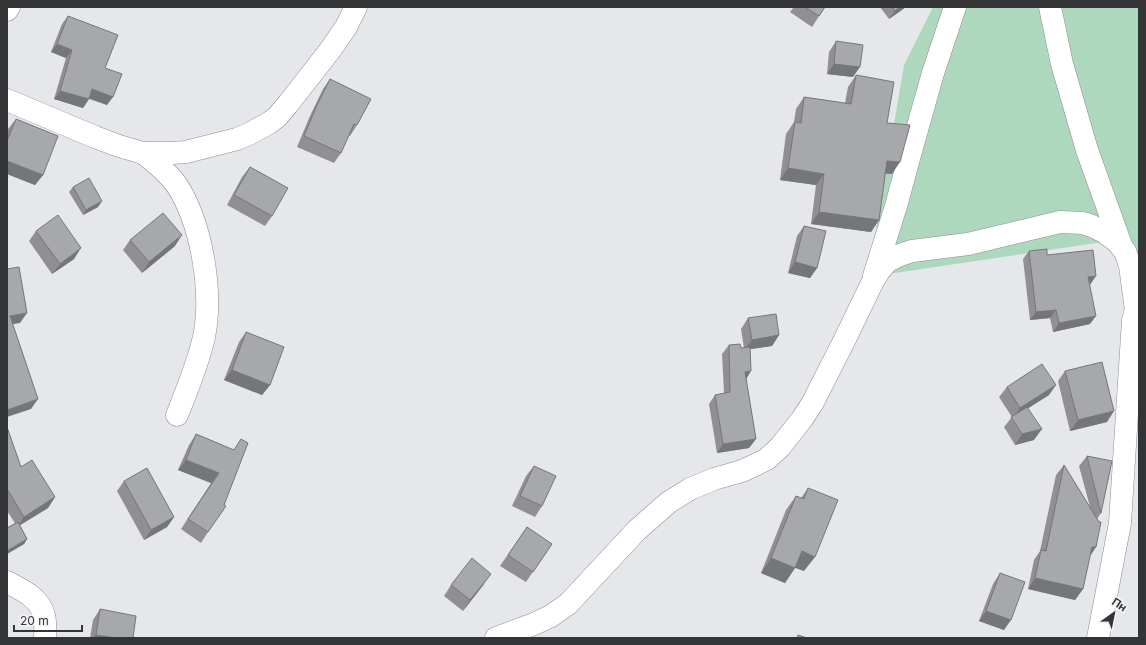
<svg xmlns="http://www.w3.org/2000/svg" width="1146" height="645" font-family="Inter,sans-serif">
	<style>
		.green { fill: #aed8be }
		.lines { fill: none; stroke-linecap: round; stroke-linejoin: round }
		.minor-casing { stroke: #8c8d90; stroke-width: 23 }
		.minor { stroke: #fff; stroke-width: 22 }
		.wall { fill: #909093 }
		.shaded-wall { fill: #757678 }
		.building { fill: #a7a8ab; stroke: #757678 }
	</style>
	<rect width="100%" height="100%" fill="#e6e7ea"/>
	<polygon class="green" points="933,7 1139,7 1139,279 1123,239 868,277 904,65"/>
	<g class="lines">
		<defs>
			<g id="minor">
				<polyline points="1050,7 1062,64 1087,150 1121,245"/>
				<polyline points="7,10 9,7"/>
				<polyline points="7,100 95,137 119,146 143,153 172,153 186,152 237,139 249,134 269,123 277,117 288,104 331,49 346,27 356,7"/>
				<path d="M143 153C155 162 167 172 176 184 202 223 213 292 204 337 198 364 187 390 177 415"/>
				<polyline points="874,276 896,206 911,151 933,73 955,7"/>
				<path d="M7 582C22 590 39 597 44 615 46 623 45 631 45 638"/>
				<polyline points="496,638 534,624 551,616 568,604 637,530 669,502 690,489 714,479 742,471 755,465 767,459 780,447 802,419 812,404 845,339 873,281 879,271 888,261 900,255 912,251 968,244 1060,222 1083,223 1092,226 1104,232 1116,241 1125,251 1130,266 1136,310"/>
				<polyline points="1098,638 1120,523 1133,320 1136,310 1139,307"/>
			</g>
		</defs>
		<use href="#minor" class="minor-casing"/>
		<use href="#minor" class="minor"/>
	</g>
	<g class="wall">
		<polygon points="794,7 825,7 812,27 790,12"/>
		<polygon points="880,7 906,7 889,19"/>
		<polygon points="68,16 105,68 107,105 89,99 83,108 54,99 66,58 51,52 62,24"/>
		<polygon points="836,41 853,77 827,74 829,52"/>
		<polygon points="856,75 887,123 892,174 885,173 879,220 871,232 811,224 816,185 780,180 786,134 794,122 796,109 804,97 845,103 848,87"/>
		<polygon points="330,79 357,125 350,136 349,135 341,153 334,163 297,147 310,116 323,89"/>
		<polygon points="16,119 43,175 35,185 7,174 7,133 8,129"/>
		<polygon points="250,167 272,216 265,226 227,205 242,177"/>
		<polygon points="73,187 102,201 98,207 83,215 69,192"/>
		<polygon points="804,226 817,268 810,278 788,273 797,236"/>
		<polygon points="36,231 74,259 52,274 29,241"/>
		<polygon points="130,240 175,246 142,273 123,250"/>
		<polygon points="1029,251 1047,255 1090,285 1090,324 1053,332 1050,318 1030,320 1023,259"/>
		<polygon points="748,318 779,335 772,346 750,349 746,379 756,439 749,448 717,453 709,404 715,395 724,393 722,354 729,345 741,348 744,348 741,329"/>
		<polygon points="246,332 270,385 262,395 224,380 239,342"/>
		<polygon points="1065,371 1107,422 1070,431 1058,381"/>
		<polygon points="1007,387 1049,395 1028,408 1034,440 1015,445 1004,427 1012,417 999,397"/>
		<polygon points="7,427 21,467 55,497 48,508 20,525 27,539 24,544 7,554 7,528 15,523 7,511"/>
		<polygon points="196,434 234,450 241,439 208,532 201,543 181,529 211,483 178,470 189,445"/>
		<polygon points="1087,456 1101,513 1097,519 1090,555 1083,589 1075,600 1028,589 1034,560 1040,551 1056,475 1064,465 1090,507 1079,466"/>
		<polygon points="534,466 542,506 535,517 512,506 526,476"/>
		<polygon points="124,481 174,517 167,527 144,540 117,491"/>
		<polygon points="808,488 804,571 795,568 785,583 761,573 786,510 796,496 801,498"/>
		<polygon points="527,527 552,544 526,582 500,566"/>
		<polygon points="1000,573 1004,630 979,621 993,584"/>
		<polygon points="484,584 463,611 444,596 451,585"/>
		<polygon points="100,609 133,638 90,638 93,620"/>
	</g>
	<g class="shaded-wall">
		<polygon points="900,7 906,7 889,19 895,11"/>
		<polygon points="57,44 72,50 66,58 51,52"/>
		<polygon points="834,64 860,67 853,77 827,74"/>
		<polygon points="92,89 113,97 107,105 86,97"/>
		<polygon points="60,91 89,99 83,108 54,99"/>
		<polygon points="7,161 43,175 35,185 7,174"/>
		<polygon points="887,161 900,162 892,174 879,173"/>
		<polygon points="788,168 824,174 816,185 780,180"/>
		<polygon points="102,201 98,207 83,215 86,210"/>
		<polygon points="819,212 879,220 871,232 811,224"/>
		<polygon points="182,235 175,246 142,273 149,262"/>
		<polygon points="81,248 74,259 52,274 60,264"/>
		<polygon points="795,262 817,268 810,278 788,273"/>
		<polygon points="1096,276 1090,285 1088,277"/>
		<polygon points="1056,310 1050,318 1030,320 1036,312"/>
		<polygon points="27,313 20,323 7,325 10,316"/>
		<polygon points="1096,316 1090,324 1053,332 1059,323"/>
		<polygon points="779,335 772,346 744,350 752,340"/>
		<polygon points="232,370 270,385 262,395 224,380"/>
		<polygon points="751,371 745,381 745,372"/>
		<polygon points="1056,385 1049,395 1013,418 1020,408"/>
		<polygon points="38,399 31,409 7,417 7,410"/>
		<polygon points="1114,411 1107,422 1070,431 1078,420"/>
		<polygon points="1042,429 1034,440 1015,445 1022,434"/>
		<polygon points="756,439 749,448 717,453 723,444"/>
		<polygon points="186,460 219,473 211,483 178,470"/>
		<polygon points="55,497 48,508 17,527 24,517"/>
		<polygon points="174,517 167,527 144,540 151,530"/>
		<polygon points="27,539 24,544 7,554 7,551"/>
		<polygon points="1092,547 1096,547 1089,558"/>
		<polygon points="802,551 815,557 804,571 792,566"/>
		<polygon points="771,558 795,568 785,583 761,573"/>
		<polygon points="491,574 484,584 463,611 470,600"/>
		<polygon points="1035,578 1083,589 1075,600 1028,589"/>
		<polygon points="986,611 1011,620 1004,630 979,621"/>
		<polygon points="96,635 116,638 93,638"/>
	</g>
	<g class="building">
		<polygon points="805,7 825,7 819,16"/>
		<polygon points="892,7 900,7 895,11"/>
		<polygon points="68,16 118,35 105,68 122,74 113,97 92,89 89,99 60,91 72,50 57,44"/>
		<polygon points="836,41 863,45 860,67 834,64"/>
		<polygon points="856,75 894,82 887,123 910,125 900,162 887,161 879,220 819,212 824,174 788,168 795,122 801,123 804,97 851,104"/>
		<polygon points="330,79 371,99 357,125 354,124 341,153 304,136 317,105"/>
		<polygon points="16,119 58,136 43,175 7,161 7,141"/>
		<polygon points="250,167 288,188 272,216 234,195"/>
		<polygon points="89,178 102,201 86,210 73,187"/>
		<polygon points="163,213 182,235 149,262 130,240"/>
		<polygon points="58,215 81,248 60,264 36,231"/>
		<polygon points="804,226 826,231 817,268 795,262"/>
		<polygon points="1047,249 1047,255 1093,250 1096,276 1088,277 1096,316 1059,323 1056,310 1036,312 1029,251"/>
		<polygon points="19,267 27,313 10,316 38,399 7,410 7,269"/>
		<polygon points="776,314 779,335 752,340 748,318"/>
		<polygon points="246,332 284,347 270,385 232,370"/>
		<polygon points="740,344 741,348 750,347 751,371 745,372 756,439 723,444 715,395 730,392 729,345"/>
		<polygon points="1102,362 1114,411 1078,420 1065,371"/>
		<polygon points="1042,364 1056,385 1020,408 1007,387"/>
		<polygon points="1027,407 1042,429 1022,434 1011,417"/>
		<polygon points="7,427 21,467 32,460 55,497 24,517 7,489"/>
		<polygon points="196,434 234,450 241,439 248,443 224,505 226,506 208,532 188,519 219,473 186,460"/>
		<polygon points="1087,456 1112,461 1101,513"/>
		<polygon points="1064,465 1099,522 1101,522 1096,547 1092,547 1083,589 1035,578 1041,550 1046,551"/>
		<polygon points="534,466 556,476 542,506 520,496"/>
		<polygon points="147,468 174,517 151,530 124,481"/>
		<polygon points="808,488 838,500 815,557 802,551 795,568 771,558 796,496 804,499"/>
		<polygon points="18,522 27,539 7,551 7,528"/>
		<polygon points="527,527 552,544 533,572 508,555"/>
		<polygon points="472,558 491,574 470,600 451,585"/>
		<polygon points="1000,573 1025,582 1011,620 986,611"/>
		<polygon points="100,609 136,616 133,638 116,638 96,635"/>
		<polygon points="798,635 807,638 797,638"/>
	</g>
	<rect width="1146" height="645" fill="none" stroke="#333435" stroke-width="16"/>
	<g transform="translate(1114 613) rotate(33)" stroke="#f3f4f7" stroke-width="3" paint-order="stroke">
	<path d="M0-3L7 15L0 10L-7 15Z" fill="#333435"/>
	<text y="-6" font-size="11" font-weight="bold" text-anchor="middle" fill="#333435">Пн</text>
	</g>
	<path d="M14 625v6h68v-6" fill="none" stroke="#333435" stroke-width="2"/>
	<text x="20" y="625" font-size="12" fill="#333435" stroke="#f3f4f7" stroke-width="3" paint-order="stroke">20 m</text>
</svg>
